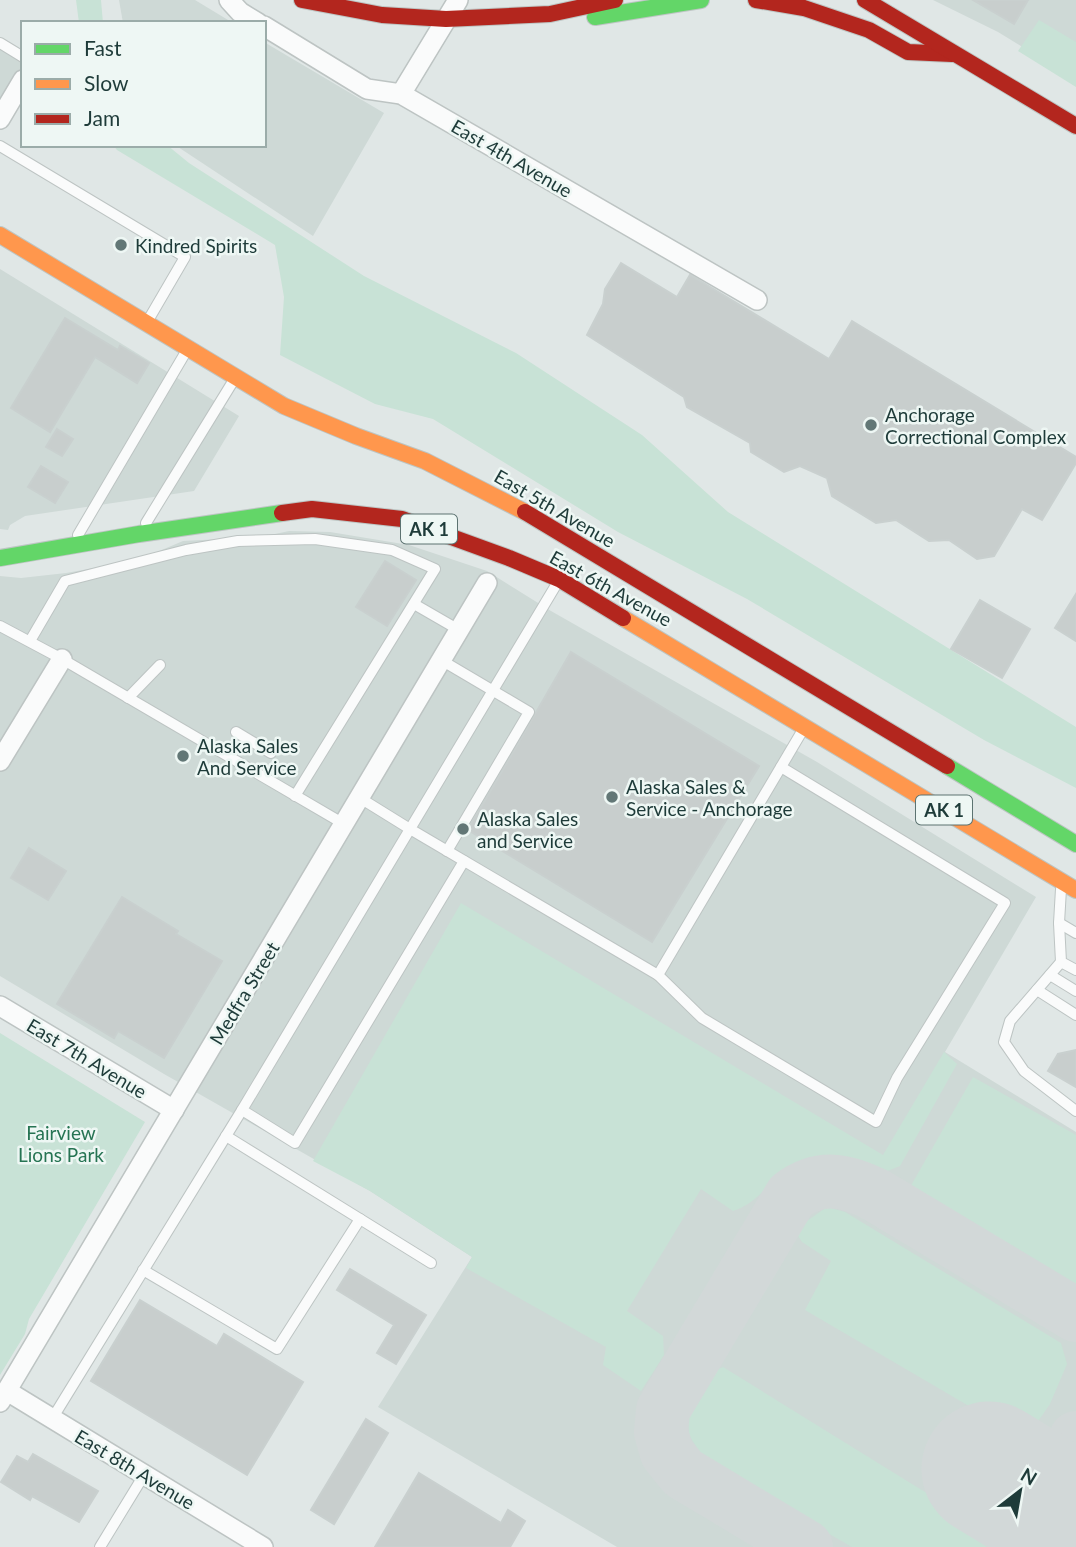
<svg xmlns="http://www.w3.org/2000/svg" width="1076" height="1547" font-family="Lato,sans-serif">
	<style>
		.built { fill: #ced9d6 }
		.green { fill: #c8e2d6 }
		.lines { fill: none; stroke-linecap: round; stroke-linejoin: round }
		.taxiway { stroke: #d2d8d8; stroke-width: 54 }
		.runway { stroke: #d2d8d8; stroke-width: 135 }
		.building { fill: #c8cecd; stroke: #c9d0cf; stroke-width: 2 }
		.lane-casing { stroke: #bdc4c3; stroke-width: 12 }
		.street-casing { stroke: #bdc4c3; stroke-width: 22 }
		.fast-casing { stroke: #bdc5c3; stroke-width: 18 }
		.slow-casing { stroke: #bdc5c3; stroke-width: 18 }
		.jam-casing { stroke: #bdc5c3; stroke-width: 18 }
		.lane { stroke: #fafbfb; stroke-width: 10 }
		.street { stroke: #fafbfb; stroke-width: 19 }
		.fast { stroke: #63d668; stroke-width: 16 }
		.slow { stroke: #ff974d; stroke-width: 16 }
		.jam { stroke: #b3261e; stroke-width: 16 }
		.poi-dot { fill: #627776; stroke: #eef7f4; stroke-width: 2.5 }
		.labels { text-anchor: middle; dominant-baseline: central; stroke-width: 5; stroke-linejoin: round; paint-order: stroke }
		.shield { fill: #eef7f4; stroke: #5c7371; stroke-width: 2 }
		.shield-label { font-size: 18px; font-weight: bold; fill: #1e3b39 }
		.street-label { font-size: 19px; fill: #1e3b39; stroke: #eef7f4 }
		.poi-label { font-size: 19px; fill: #1e3b39; stroke: #eef7f4; text-anchor: start }
		.park-label { font-size: 19px; fill: #267453; stroke: #eef7f4 }
	</style>
	<rect width="100%" height="100%" fill="#e0e7e6"/>
	<g class="built">
		<polygon points="119,0 195,0 233,23 123,23"/>
		<polygon points="933,0 1076,0 1076,80 998,32"/>
		<polygon points="264,42 384,113 313,236 175,145 264,145"/>
		<polygon points="0,45 23,58 23,80 0,119"/>
		<polygon points="0,269 239,416 194,491 25,516 10,525 8,530 0,529"/>
		<polygon points="289,531 330,532 409,545 487,571 551,611 817,762 1036,897 945,1052 1076,1132 1076,1547 617,1547 378,1407 472,1257 370,1191 164,1074 0,976 0,576 21,578 66,573 138,560 183,541 261,537"/>
	</g>
	<g class="green">
		<polygon points="76,0 101,0 103,23 79,23"/>
		<polygon points="1039,20 1076,42 1076,87 1018,51"/>
		<polygon points="113,145 167,145 189,163 364,276 516,353 642,435 728,512 1076,727 1076,788 984,740 747,599 618,532 433,419 375,404 280,355 284,297 275,245 117,150"/>
		<path d="M461 903 883 1155 944 1052 957 1064 900 1166 880 1174C870 1170 860 1164 850 1161 827 1154 794 1162 777 1178 762 1192 752 1205 733 1211L701 1189 627 1311 663 1336 664 1355 641 1391 603 1365 606 1347 466 1268 472 1257 370 1191 313 1161Z"/>
		<polygon points="0,1033 145,1122 29,1319 25,1334 0,1375"/>
		<polygon points="973,1077 1076,1135 1076,1285 1063,1281 909,1189"/>
		<polygon points="827,1207 845,1212 1061,1343 1067,1364 1050,1404 1034,1427 1015,1433 805,1310 831,1261 802,1242 798,1236 804,1223"/>
		<polygon points="723,1367 1009,1544 1010,1547 852,1547 706,1463 689,1435 688,1418 710,1373"/>
	</g>
	<g class="lines">
		<g class="taxiway">
			<path d="M1076 1438C1063 1461 1061 1484 1076 1507"/>
			<path d="M806 1547 683 1473 667 1453 661 1432 663 1410 791 1196C820 1174 846 1180 876 1195L1076 1315"/>
		</g>
		<polyline class="runway" points="989,1469 1076,1522"/>
	</g>
	<g class="building">
		<polygon points="973,0 1028,0 1014,24"/>
		<polygon points="621,263 677,297 690,275 829,359 852,321 1076,457 1076,463 1042,520 1022,509 994,556 977,559 949,540 929,541 896,520 876,523 832,496 827,478 800,466 784,472 751,452 750,443 687,407 684,397 587,335 603,304 605,289"/>
		<polygon points="65,318 118,350 120,346 149,363 137,383 95,357 50,432 11,408"/>
		<polygon points="57,429 73,439 62,456 46,447"/>
		<polygon points="41,466 68,482 55,503 28,487"/>
		<polygon points="385,561 416,580 387,626 356,607"/>
		<polygon points="1076,594 1076,641 1055,628"/>
		<polygon points="980,600 1030,629 1002,678 951,649"/>
		<polygon points="571,652 759,766 652,942 468,830"/>
		<polygon points="29,848 66,871 48,900 11,878"/>
		<polygon points="122,897 178,931 176,934 222,961 164,1058 118,1031 114,1038 57,1004"/>
		<polygon points="1076,1050 1076,1087 1048,1071 1058,1054"/>
		<polygon points="350,1269 426,1315 396,1364 377,1353 394,1325 337,1290"/>
		<polygon points="140,1300 217,1346 224,1334 303,1382 247,1475 91,1381"/>
		<polygon points="366,1419 388,1433 334,1524 311,1510"/>
		<polygon points="33,1454 98,1491 79,1522 32,1496 30,1500 1,1482 17,1456 28,1462"/>
		<polygon points="419,1473 501,1523 508,1510 525,1521 510,1547 375,1547"/>
	</g>
	<g class="lines">
		<defs>
			<g id="lane">
				<polyline points="0,43 23,57"/>
				<polyline points="0,146 185,257 150,317"/>
				<polyline points="146,523 232,383"/>
				<polyline points="78,535 184,355"/>
				<polyline points="556,585 410,829 658,975 801,733"/>
				<polyline points="414,604 459,630"/>
				<polyline points="0,626 62,659 344,824"/>
				<polyline points="30,641 65,581 186,550 238,541 315,539 392,550 435,569 295,796"/>
				<polyline points="441,660 529,712 447,851"/>
				<polyline points="128,698 160,665"/>
				<polyline points="236,732 271,753"/>
				<polyline points="360,798 410,829 242,1110 295,1143 464,861"/>
				<polyline points="1061,889 1059,923 1061,962 1076,970"/>
				<polyline points="1059,923 1076,933"/>
				<polyline points="1061,962 1010,1021 1004,1042 1024,1071 1076,1111"/>
				<polyline points="658,975 702,1018 876,1122 897,1078 1005,903 781,767"/>
				<polyline points="1050,975 1076,991"/>
				<polyline points="1037,990 1076,1015"/>
				<polyline points="360,1219 431,1263"/>
				<polyline points="143,1270 277,1349 360,1219 226,1136"/>
				<polyline points="52,1419 242,1110"/>
				<polyline points="100,1547 144,1475"/>
			</g>
			<g id="street">
				<polyline points="229,0 240,12 258,23"/>
				<polyline points="264,26 367,89 401,94 757,300"/>
				<polyline points="401,94 458,0"/>
				<polyline points="0,119 23,80"/>
				<polyline points="0,761 62,659"/>
				<polyline points="0,1006 174,1110"/>
				<polyline points="7,1391 263,1547"/>
				<polyline points="0,1402 487,583"/>
			</g>
			<g id="fast">
				<polyline points="595,17 701,0"/>
				<polyline points="0,558 139,534 282,513"/>
				<polyline points="947,766 1076,844"/>
			</g>
			<g id="slow">
				<polyline points="0,235 284,406 356,436 425,461 525,512"/>
				<polyline points="623,618 1076,890"/>
			</g>
			<g id="jam">
				<polyline points="302,0 382,15 446,19 550,14 615,0"/>
				<polyline points="756,0 804,8 869,30 908,52 952,54"/>
				<polyline points="865,0 1076,126"/>
				<polyline points="525,512 947,766"/>
				<polyline points="282,513 312,509 402,519 509,558 559,579 623,618"/>
			</g>
		</defs>
		<use href="#lane" class="lane-casing"/>
		<use href="#street" class="street-casing"/>
		<use href="#fast" class="fast-casing"/>
		<use href="#slow" class="slow-casing"/>
		<use href="#jam" class="jam-casing"/>
		<use href="#lane" class="lane"/>
		<use href="#street" class="street"/>
		<use href="#fast" class="fast"/>
		<use href="#slow" class="slow"/>
		<use href="#jam" class="jam"/>
	</g>
	<g class="poi-dot">
		<circle cx="121" cy="245" r="7"/>
		<circle cx="871" cy="425" r="7"/>
		<circle cx="183" cy="756" r="7"/>
		<circle cx="612" cy="797" r="7"/>
		<circle cx="463" cy="829" r="7"/>
	</g>
	<g class="labels">
		<g class="shield">
			<rect x="401" y="514.5" width="56" height="29" rx="5"/>
			<rect x="916" y="795.5" width="56" height="29" rx="5"/>
		</g>
		<g class="shield-label">
			<text x="429" y="529">AK 1</text>
			<text x="944" y="810">AK 1</text>
		</g>
		<g class="street-label">
			<text transform="translate(512 158) rotate(30)">East 4th Avenue</text>
			<text transform="translate(555 508) rotate(30)">East 5th Avenue</text>
			<text transform="translate(611 588) rotate(29)">East 6th Avenue</text>
			<text transform="translate(244 993) rotate(-59)">Medfra Street</text>
			<text transform="translate(87 1058) rotate(31)">East 7th Avenue</text>
			<text transform="translate(135 1469) rotate(31)">East 8th Avenue</text>
		</g>
		<g class="poi-label">
			<text x="135" y="245">Kindred Spirits</text>
			<text x="885" y="414">Anchorage<tspan x="885" dy="22">Correctional Complex</tspan></text>
			<text x="197" y="745">Alaska Sales<tspan x="197" dy="22">And Service</tspan></text>
			<text x="626" y="786">Alaska Sales &amp;<tspan x="626" dy="22">Service - Anchorage</tspan></text>
			<text x="477" y="818">Alaska Sales<tspan x="477" dy="22">and Service</tspan></text>
		</g>
		<g class="park-label">
			<text x="61" y="1132">Fairview<tspan x="61" dy="22">Lions Park</tspan></text>
		</g>
	</g>
	<rect x="21" y="21" width="245" height="126" fill="#eef7f4" stroke="#9baca9" stroke-width="2"/>
	<rect x="35" y="44" width="35" height="10" fill="#63d668" stroke="#9baca9" stroke-width="2"/>
	<text x="84" y="56" font-size="21" fill="#1e3b39">Fast</text>
	<rect x="35" y="79" width="35" height="10" fill="#ff974d" stroke="#9baca9" stroke-width="2"/>
	<text x="84" y="91" font-size="21" fill="#1e3b39">Slow</text>
	<rect x="35" y="114" width="35" height="10" fill="#b3261e" stroke="#9baca9" stroke-width="2"/>
	<text x="84" y="126" font-size="21" fill="#1e3b39">Jam</text>
	<g transform="translate(1020 1491) rotate(31)" stroke="#eef7f4" stroke-width="5" paint-order="stroke">
	<path d="M0-5L12 26L0 18L-12 26Z" fill="#1e3b39"/>
	<text y="-10" font-size="19" font-weight="bold" text-anchor="middle" fill="#1e3b39">N</text>
	</g>
</svg>
